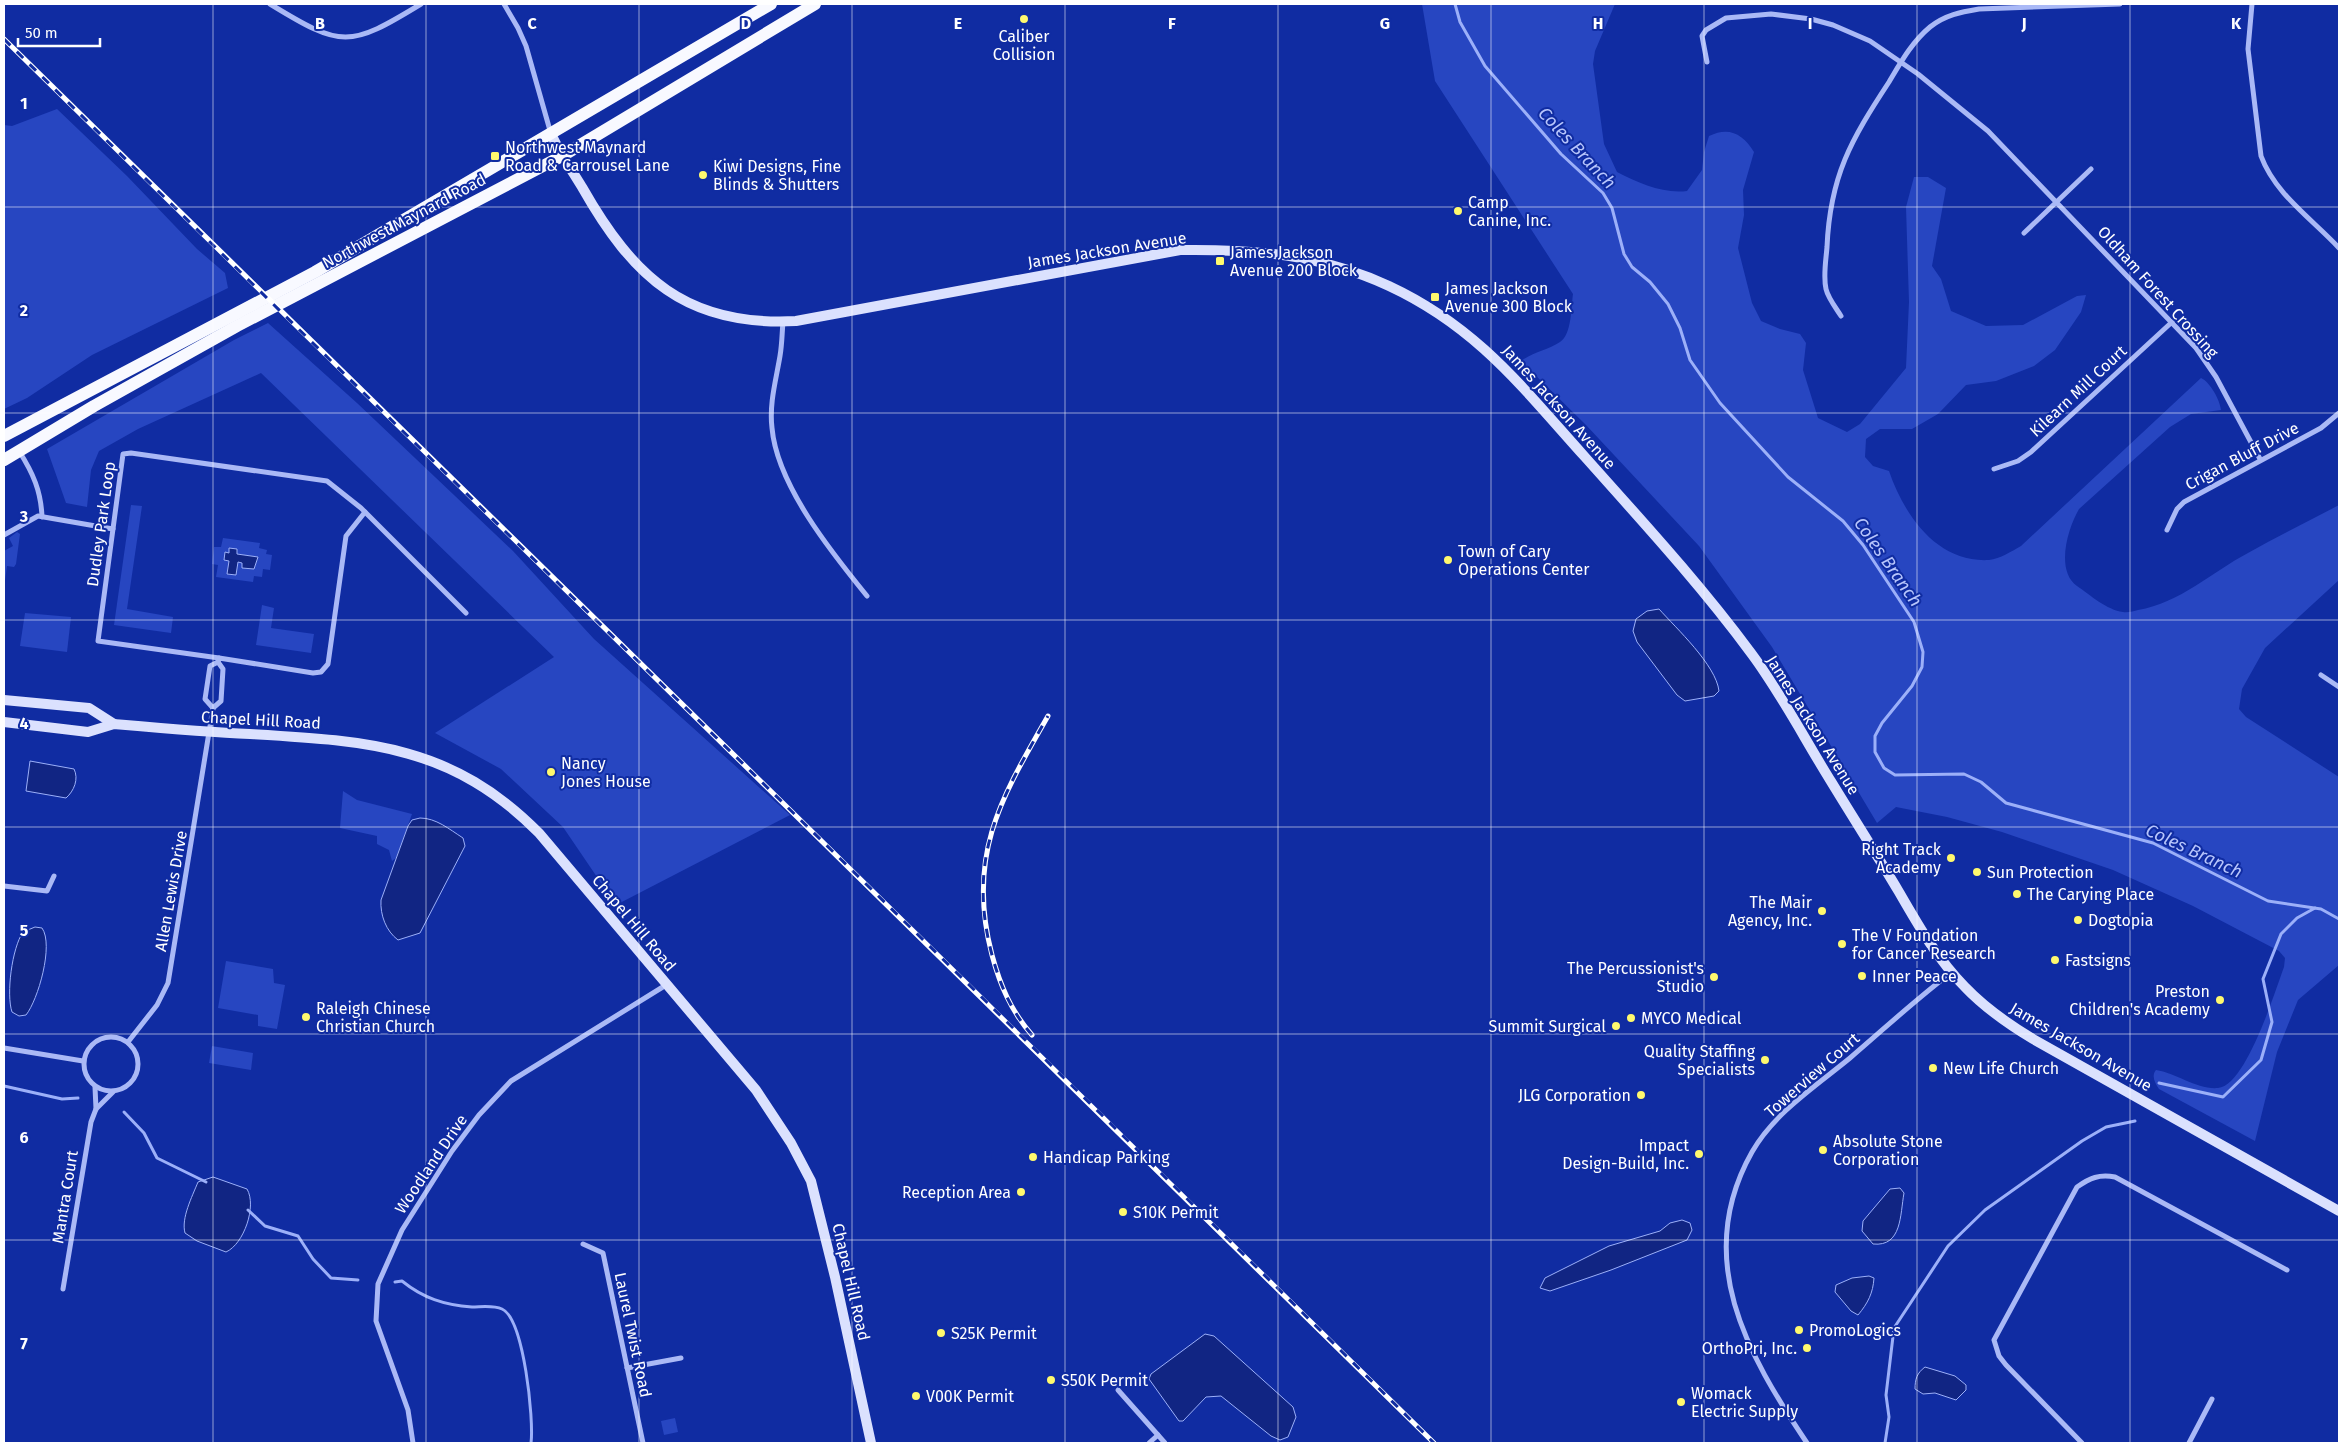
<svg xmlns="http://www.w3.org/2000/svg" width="2343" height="1447" font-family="'Fira Sans',sans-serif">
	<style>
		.green { fill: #2746c1 }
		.water { fill: #112583; stroke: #9cb0f9 }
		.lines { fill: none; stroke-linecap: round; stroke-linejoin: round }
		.stream { stroke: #9cb0f9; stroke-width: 3 }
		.street { stroke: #aab9f6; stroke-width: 5 }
		.secondary { stroke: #dbe1fe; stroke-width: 10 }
		.primary { stroke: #f8f9ff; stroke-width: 12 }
		.rail-casing { stroke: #fff; stroke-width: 5 }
		.rail { stroke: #102ca2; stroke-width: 3; stroke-dasharray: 9; stroke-linecap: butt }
		.grid { fill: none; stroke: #fff; stroke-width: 1; stroke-opacity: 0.55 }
		.poi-dot { fill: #fff96e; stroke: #102ca2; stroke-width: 2 }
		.labels { text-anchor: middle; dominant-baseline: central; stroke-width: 4; stroke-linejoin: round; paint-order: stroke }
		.poi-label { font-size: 16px; fill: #fff; stroke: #102ca2; text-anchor: start }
		.street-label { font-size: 16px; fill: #fff; stroke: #102ca2 }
		.water-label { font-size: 18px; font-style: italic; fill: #b7c5fc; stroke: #102ca2 }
		.grid-label { font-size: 16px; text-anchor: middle; font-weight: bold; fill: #fff; stroke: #102ca2; stroke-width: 4; stroke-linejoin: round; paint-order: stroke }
	</style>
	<rect width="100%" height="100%" fill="#102ca2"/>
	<g class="green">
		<path d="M1422 4H1615L1595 51 1593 64 1604 144 1617 172C1639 183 1663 194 1687 191L1702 170 1704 152 1709 136C1729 126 1743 134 1754 152L1743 190 1744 215 1738 248 1752 303 1761 321 1780 329 1800 334 1806 343 1803 370 1818 418 1847 432 1860 424 1906 368 1909 302 1906 207 1914 177H1928L1946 188 1932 266 1941 279 1951 311 1986 326 2023 325 2077 296 2086 295 2081 312 2055 350 2034 366 1996 381 1966 385 1938 414 1912 429H1880L1866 439 1865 457 1873 466 1889 471C1904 515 1937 563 1989 560 2000 559 2012 551 2021 546L2201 378C2210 382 2220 400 2221 410L2191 414 2170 427 2079 509C2068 528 2055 570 2077 586 2090 595 2107 610 2123 612 2128 613 2134 611 2138 610 2180 603 2212 572 2248 553 2278 536 2309 521 2339 505V580L2265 648 2242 689 2239 709 2246 717 2339 777V965L2298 1000 2277 1052 2255 1141 2159 1089C2155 1083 2151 1076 2156 1070 2176 1073 2198 1090 2218 1088 2246 1086 2275 991 2284 967L2285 958 2279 951 2193 906 2113 870 2002 832 1947 817 1896 807 1877 823 1772 647 1699 546 1586 425 1521 361C1533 352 1548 350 1560 342 1572 334 1571 307 1573 294L1435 81Z"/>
		<polygon points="57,109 127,176 197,249 225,273 228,288 92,355 27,398 4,409 4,125 12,126"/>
		<polygon points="268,323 357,403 513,551 594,639 790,815 616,905 563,827 501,769 435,733 554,657 261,373 138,429 99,451 91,470 87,507 66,503 47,449 234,340"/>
		<polygon points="131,505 142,506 127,609 173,617 171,633 114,625"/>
		<polygon points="17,532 20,534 16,564 14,567 7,566 4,588 4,551 13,546 9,538"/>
		<polygon points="223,538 260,543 259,548 267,550 266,554 272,555 270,570 263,569 262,577 254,576 253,582 216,577 218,565 212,564 214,547 221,547"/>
		<polygon points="262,605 274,608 271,628 314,634 311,653 256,645"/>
		<polygon points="25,613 71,617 67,652 20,646"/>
		<polygon points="343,791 357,800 412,814 396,858 392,861 389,850 377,844 377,836 340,828"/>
		<polygon points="226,961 273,969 274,983 285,985 277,1029 258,1026 258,1015 218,1008"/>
		<polygon points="212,1046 253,1053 251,1070 209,1063"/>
		<polygon points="675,1418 678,1432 664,1435 661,1421"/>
	</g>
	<g class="water">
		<polygon points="229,548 237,549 237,554 258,557 254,569 242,568 242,563 238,562 236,575 227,574 229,561 224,560 225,552 229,553"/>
		<path d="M1659 609C1676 628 1716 665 1719 691L1714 696 1685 701 1677 695 1637 642 1633 631 1636 619 1647 611Z"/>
		<path d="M30 761 74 769C79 779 74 791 66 798L26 791Z"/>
		<path d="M420 818C436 818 449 829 463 838L465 846 420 933 398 940C386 931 380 915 381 900L408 826 412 820Z"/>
		<path d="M35 927 42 928C54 945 38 1000 26 1015L19 1016 12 1012C6 994 12 948 23 932Z"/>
		<path d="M213 1177 247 1189C257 1206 244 1244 226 1252L197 1241 185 1233C181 1218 192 1197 198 1182Z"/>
		<path d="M1900 1188 1904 1193C1900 1215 1902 1247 1873 1244L1862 1231 1863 1221 1890 1189Z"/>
		<polygon points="1682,1220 1690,1223 1692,1230 1687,1240 1611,1270 1550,1291 1540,1288 1545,1278 1609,1246 1660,1231 1670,1223"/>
		<path d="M1869 1276 1874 1278C1873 1293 1868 1303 1858 1315L1851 1311 1835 1292 1836 1285 1852 1278Z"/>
		<polygon points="1205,1334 1214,1336 1293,1407 1296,1417 1288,1437 1280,1440 1271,1436 1221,1396 1206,1397 1183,1421 1179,1421 1149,1379 1151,1374"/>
		<path d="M1925 1367 1955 1376 1966 1385V1390L1956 1400 1935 1393 1923 1394 1915 1389C1915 1379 1917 1373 1925 1367Z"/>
	</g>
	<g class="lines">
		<g class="stream">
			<polyline points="1455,4 1460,22 1485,66 1561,154 1603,193 1612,208 1624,254 1632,267 1650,282 1668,304 1680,328 1690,360 1720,403 1788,477 1843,521 1863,545 1914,622 1923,652 1922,667 1912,686 1882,723 1875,736 1875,752 1884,768 1895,775 1964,774 1981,782 2006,803 2153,843 2268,901 2321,909 2339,919"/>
			<polyline points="2159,1083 2223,1097 2261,1060 2272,1022 2263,979 2281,934 2297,918 2315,908"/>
			<polyline points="4,1086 62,1099 78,1098"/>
			<polyline points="124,1112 144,1133 157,1158 206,1182"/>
			<polyline points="248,1210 265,1226 298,1236 313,1259 331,1278 358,1280"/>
			<path d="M395 1282 402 1281C423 1298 444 1305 472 1307 481 1307 493 1305 502 1309 524 1319 534 1420 531 1443"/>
			<polyline points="1885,1443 1889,1417 1886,1395 1894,1328 1948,1246 1985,1210 2082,1141 2106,1127 2135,1121"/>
		</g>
		<g class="street">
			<path d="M270 4C342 48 349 48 421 4"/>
			<polyline points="504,4 518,28 526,46 551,134"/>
			<path d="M2252 4 2248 49 2261 156C2275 194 2312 219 2339 248"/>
			<polyline points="1707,62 1702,36 1706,30 1726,18 1771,14 1811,19 1833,25 1870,41 1918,74 1988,131 2196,348 2216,377 2260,459"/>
			<polyline points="2024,233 2091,169"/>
			<path d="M1841 316C1836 308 1828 298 1826 289 1823 276 1826 260 1827 247 1830 176 1851 140 1889 82 1901 62 1912 42 1930 27 1945 15 1961 12 1979 9L2120 4"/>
			<path d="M783 322C782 333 782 345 780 356 776 380 769 404 772 428 777 485 832 553 867 596"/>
			<path d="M19 451C33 473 41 491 42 517"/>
			<polyline points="1994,469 2018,461 2031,452 2172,322"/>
			<polyline points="2167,530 2177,509 2184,502 2321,428 2339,413"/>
			<polyline points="4,535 38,516 113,529"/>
			<polyline points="219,658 98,641 123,454 131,453 327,481 361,508 466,613"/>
			<polyline points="2321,675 2339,687"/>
			<polyline points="213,708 205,699 210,666 218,662 219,658 313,673 321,672 328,664 346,536 365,512"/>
			<polyline points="213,708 221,701 223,669 218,662"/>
			<polyline points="4,886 47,891 54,876"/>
			<circle cx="111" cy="1064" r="27"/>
			<polyline points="128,1042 157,1005 168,983 213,708"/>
			<polyline points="4,1048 83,1061"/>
			<polyline points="95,1087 96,1109"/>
			<polyline points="583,1244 603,1253 643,1443"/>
			<polyline points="63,1289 91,1122 96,1109 113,1092"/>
			<polyline points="627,1368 681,1358"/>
			<polyline points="1118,1390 1165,1443"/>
			<polyline points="413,1443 408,1410 376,1321 378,1284 402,1230 452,1151 479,1115 511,1081 666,985"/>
			<polyline points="1149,1443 1158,1435"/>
			<path d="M1807 1443C1747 1354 1692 1258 1752 1152 1774 1113 1816 1086 1850 1058 1884 1029 1916 999 1952 972"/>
			<path d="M2082 1443 2006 1365 1999 1356 1994 1340 2077 1187C2090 1178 2099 1174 2115 1177L2287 1270"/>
			<polyline points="2189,1443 2212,1399"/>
		</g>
		<g class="secondary">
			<path d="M551 134C560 153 571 169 582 187 633 277 686 327 796 321L1180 250C1254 249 1320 254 1389 286 1477 327 1522 387 1585 457 1642 521 1700 584 1751 653 1781 693 1805 740 1832 783 1854 819 1877 855 1899 892 1918 925 1938 960 1965 987 1985 1008 2008 1024 2033 1039L2339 1211"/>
			<polyline points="4,700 89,708 114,724"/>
			<path d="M4 722 88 732 114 724C160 728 205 732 250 734 368 741 452 745 539 833L756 1090 791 1143 811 1181 835 1277 871 1443"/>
		</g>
		<g class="primary">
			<polyline points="4,436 315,272 771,4"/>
			<polyline points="4,460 94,406 237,326 562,156 815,4"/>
		</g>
		<defs>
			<g id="rail">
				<path d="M4 39C479 509 960 972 1434 1443"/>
				<path d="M1032 1035C1011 1011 1000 985 992 955 966 856 1001 798 1048 716"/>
			</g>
		</defs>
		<use href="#rail" class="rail-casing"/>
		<use href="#rail" class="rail"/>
	</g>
	<path class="grid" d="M213 4V1443M426 4V1443M639 4V1443M852 4V1443M1065 4V1443M1278 4V1443M1491 4V1443M1704 4V1443M1917 4V1443M2130 4V1443M4 207H2339M4 413H2339M4 620H2339M4 827H2339M4 1034H2339M4 1240H2339"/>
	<g class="poi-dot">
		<circle cx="1024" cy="19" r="5"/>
		<rect x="490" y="151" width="10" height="10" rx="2.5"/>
		<circle cx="703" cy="175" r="5"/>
		<circle cx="1458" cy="211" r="5"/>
		<rect x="1215" y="256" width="10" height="10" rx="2.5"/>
		<rect x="1430" y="292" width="10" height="10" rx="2.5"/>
		<circle cx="1448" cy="560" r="5"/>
		<circle cx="551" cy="772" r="5"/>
		<circle cx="1951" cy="858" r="5"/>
		<circle cx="1977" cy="872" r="5"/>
		<circle cx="2017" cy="894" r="5"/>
		<circle cx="1822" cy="911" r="5"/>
		<circle cx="2078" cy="920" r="5"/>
		<circle cx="1842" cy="944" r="5"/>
		<circle cx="2055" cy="960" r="5"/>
		<circle cx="1862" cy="976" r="5"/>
		<circle cx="1714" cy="977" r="5"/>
		<circle cx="2220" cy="1000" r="5"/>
		<circle cx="306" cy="1017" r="5"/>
		<circle cx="1631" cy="1018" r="5"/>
		<circle cx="1616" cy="1026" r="5"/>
		<circle cx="1765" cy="1060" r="5"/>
		<circle cx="1933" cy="1068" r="5"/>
		<circle cx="1641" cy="1095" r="5"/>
		<circle cx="1823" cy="1150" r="5"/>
		<circle cx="1699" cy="1154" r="5"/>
		<circle cx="1033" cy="1157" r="5"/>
		<circle cx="1021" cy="1192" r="5"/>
		<circle cx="1123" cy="1212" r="5"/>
		<circle cx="1799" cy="1330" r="5"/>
		<circle cx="941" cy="1333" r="5"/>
		<circle cx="1807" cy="1348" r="5"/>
		<circle cx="1051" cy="1380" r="5"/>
		<circle cx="916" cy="1396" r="5"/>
		<circle cx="1681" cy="1402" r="5"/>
	</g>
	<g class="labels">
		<g class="poi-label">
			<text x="1024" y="36" text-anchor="middle">Caliber<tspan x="1024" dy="18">Collision</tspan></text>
			<text x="505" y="147">Northwest Maynard<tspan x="505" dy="18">Road &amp; Carrousel Lane</tspan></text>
			<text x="713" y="166">Kiwi Designs, Fine<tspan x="713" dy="18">Blinds &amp; Shutters</tspan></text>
			<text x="1468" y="202">Camp<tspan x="1468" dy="18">Canine, Inc.</tspan></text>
			<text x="1230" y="252">James Jackson<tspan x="1230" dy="18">Avenue 200 Block</tspan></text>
			<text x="1445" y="288">James Jackson<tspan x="1445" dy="18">Avenue 300 Block</tspan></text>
			<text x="1458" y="551">Town of Cary<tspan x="1458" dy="18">Operations Center</tspan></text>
			<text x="561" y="763">Nancy<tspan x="561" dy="18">Jones House</tspan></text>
			<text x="1941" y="849" text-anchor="end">Right Track<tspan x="1941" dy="18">Academy</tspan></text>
			<text x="1987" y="872">Sun Protection</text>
			<text x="2027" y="894">The Carying Place</text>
			<text x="1812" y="902" text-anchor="end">The Mair<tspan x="1812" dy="18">Agency, Inc.</tspan></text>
			<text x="2088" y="920">Dogtopia</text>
			<text x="1852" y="935">The V Foundation<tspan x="1852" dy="18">for Cancer Research</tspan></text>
			<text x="2065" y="960">Fastsigns</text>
			<text x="1704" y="968" text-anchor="end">The Percussionist's<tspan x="1704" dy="18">Studio</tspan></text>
			<text x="1872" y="976">Inner Peace</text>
			<text x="2210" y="991" text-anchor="end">Preston<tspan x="2210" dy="18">Children's Academy</tspan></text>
			<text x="316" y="1008">Raleigh Chinese<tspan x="316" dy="18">Christian Church</tspan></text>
			<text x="1641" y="1018">MYCO Medical</text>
			<text x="1606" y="1026" text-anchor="end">Summit Surgical</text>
			<text x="1755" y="1051" text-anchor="end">Quality Staffing<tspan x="1755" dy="18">Specialists</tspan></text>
			<text x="1943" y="1068">New Life Church</text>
			<text x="1631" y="1095" text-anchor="end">JLG Corporation</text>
			<text x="1833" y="1141">Absolute Stone<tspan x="1833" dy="18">Corporation</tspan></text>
			<text x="1689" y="1145" text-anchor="end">Impact<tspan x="1689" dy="18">Design-Build, Inc.</tspan></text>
			<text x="1043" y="1157">Handicap Parking</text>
			<text x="1011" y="1192" text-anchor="end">Reception Area</text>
			<text x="1133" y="1212">S10K Permit</text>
			<text x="1809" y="1330">PromoLogics</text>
			<text x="951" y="1333">S25K Permit</text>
			<text x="1797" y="1348" text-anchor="end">OrthoPri, Inc.</text>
			<text x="1061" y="1380">S50K Permit</text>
			<text x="1691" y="1393">Womack<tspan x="1691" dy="18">Electric Supply</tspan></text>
			<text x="926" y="1396">V00K Permit</text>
		</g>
		<g class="street-label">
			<text transform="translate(404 221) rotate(-28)">Northwest Maynard Road</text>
			<text transform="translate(1107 250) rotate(-9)">James Jackson Avenue</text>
			<text transform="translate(2158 292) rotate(48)">Oldham Forest Crossing</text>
			<text transform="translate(2078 391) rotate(-43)">Kilearn Mill Court</text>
			<text transform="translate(1559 407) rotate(48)">James Jackson Avenue</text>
			<text transform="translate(2242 456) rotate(-28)">Crigan Bluff Drive</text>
			<text transform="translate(101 524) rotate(-82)">Dudley Park Loop</text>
			<text transform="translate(261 720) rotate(3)">Chapel Hill Road</text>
			<text transform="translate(1813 725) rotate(58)">James Jackson Avenue</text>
			<text transform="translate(171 891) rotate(-80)">Allen Lewis Drive</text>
			<text transform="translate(634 923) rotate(50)">Chapel Hill Road</text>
			<text transform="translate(2081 1047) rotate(30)">James Jackson Avenue</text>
			<text transform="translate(1812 1075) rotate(-41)">Towerview Court</text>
			<text transform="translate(431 1164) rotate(-56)">Woodland Drive</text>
			<text transform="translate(65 1197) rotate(-81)">Mantra Court</text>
			<text transform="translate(851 1282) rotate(77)">Chapel Hill Road</text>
			<text transform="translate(633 1335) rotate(78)">Laurel Twist Road</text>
		</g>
		<g class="water-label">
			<text transform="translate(1577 148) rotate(47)">Coles Branch</text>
			<text transform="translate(1888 562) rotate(55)">Coles Branch</text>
			<text transform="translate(2194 851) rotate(25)">Coles Branch</text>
		</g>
	</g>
	<g class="grid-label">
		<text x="320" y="29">B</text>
		<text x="532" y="29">C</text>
		<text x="746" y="29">D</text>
		<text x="958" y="29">E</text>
		<text x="1172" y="29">F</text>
		<text x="1385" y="29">G</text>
		<text x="1598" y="29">H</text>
		<text x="1810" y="29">I</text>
		<text x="2024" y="29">J</text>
		<text x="2236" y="29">K</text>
		<text x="24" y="109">1</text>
		<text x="24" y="316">2</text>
		<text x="24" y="522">3</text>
		<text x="24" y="729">4</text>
		<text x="24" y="936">5</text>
		<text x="24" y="1143">6</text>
		<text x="24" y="1349">7</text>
	</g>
	<rect width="2343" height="1447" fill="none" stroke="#ffffff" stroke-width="10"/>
	<path d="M18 38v8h82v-8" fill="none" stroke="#ffffff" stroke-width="2.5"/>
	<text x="25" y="38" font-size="15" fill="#ffffff" stroke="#102ca2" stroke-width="4" paint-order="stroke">50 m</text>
</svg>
